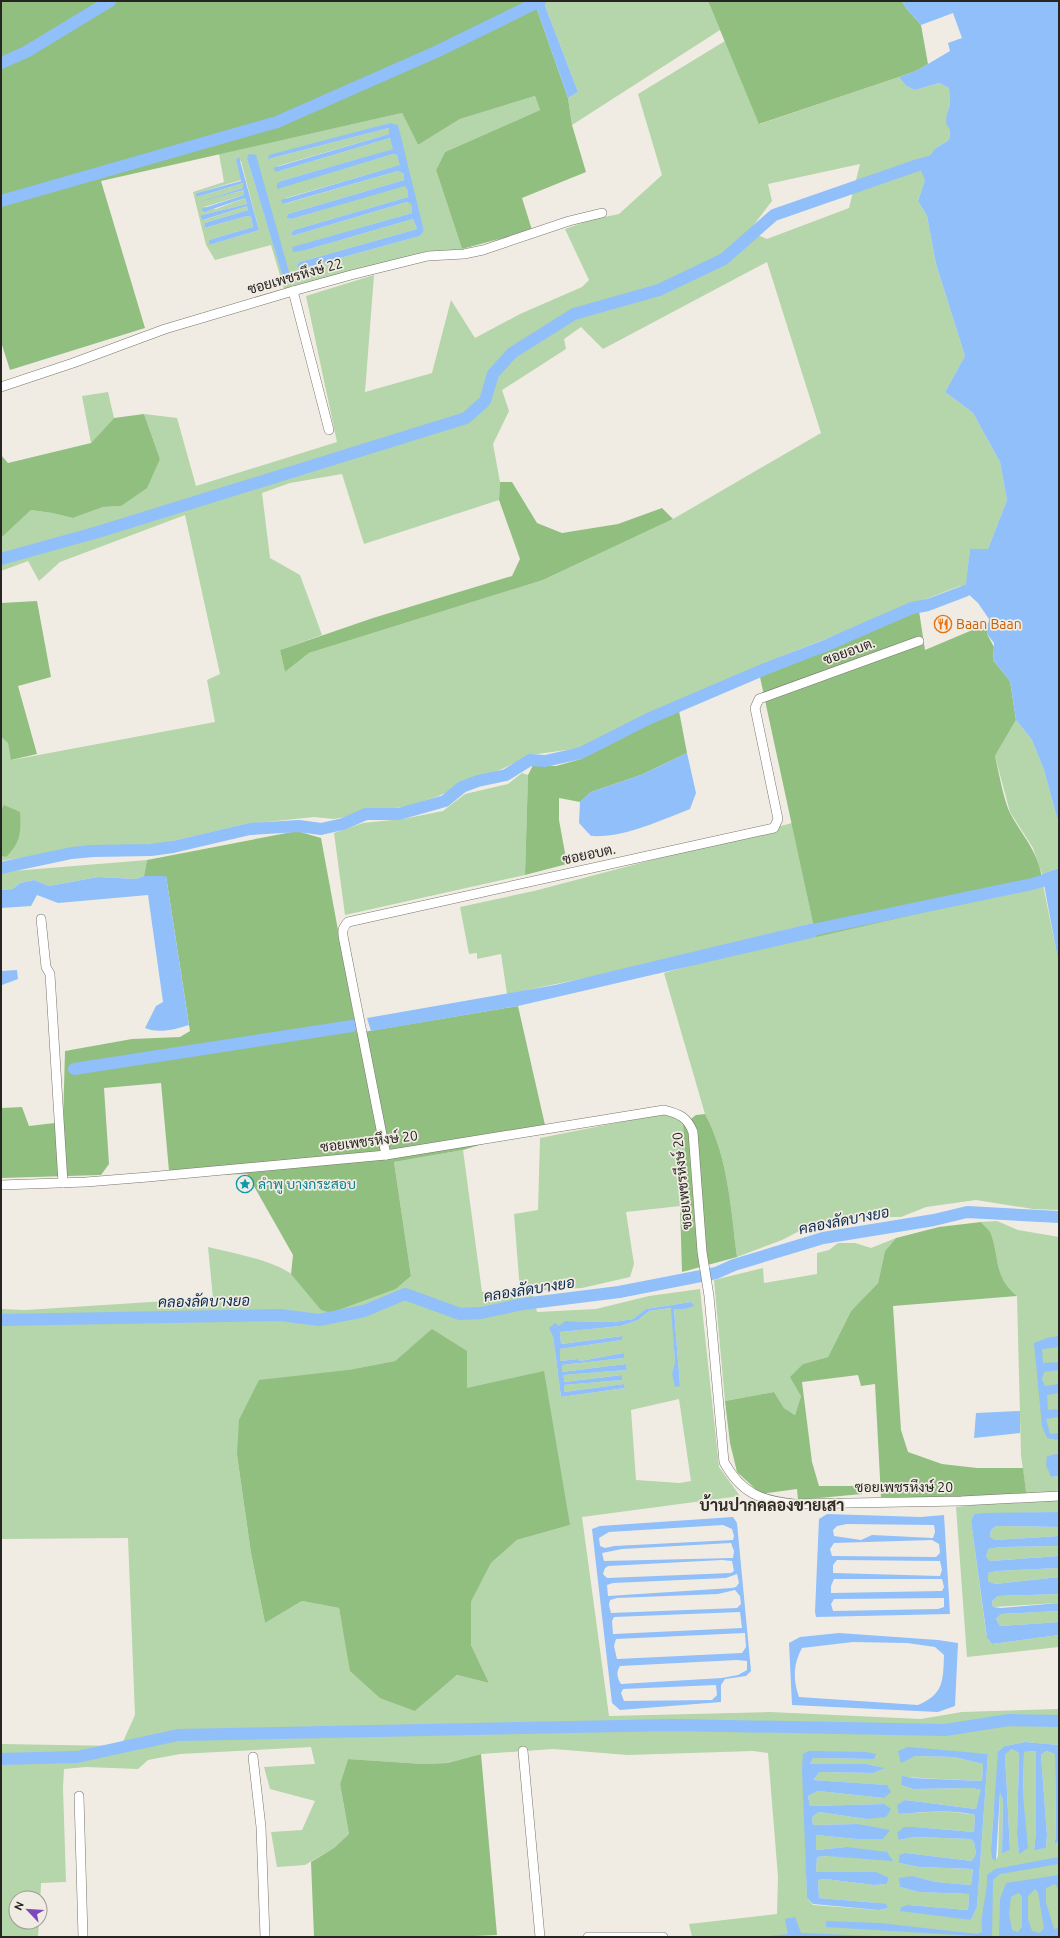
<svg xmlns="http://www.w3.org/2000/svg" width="1060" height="1938" font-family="Ubuntu,Sarabun,sans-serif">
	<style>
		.green { fill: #b5d5aa; fill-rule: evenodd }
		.forest { fill: #91bf80 }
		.water { fill: #90bffa; fill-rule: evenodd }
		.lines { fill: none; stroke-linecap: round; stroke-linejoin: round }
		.canal { stroke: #90bffa; stroke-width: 12 }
		.minor-casing { stroke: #79756c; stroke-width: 10 }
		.minor { stroke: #fff; stroke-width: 9 }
		.labels { text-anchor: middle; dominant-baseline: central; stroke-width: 3.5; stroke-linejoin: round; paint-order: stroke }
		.street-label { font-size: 14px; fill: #272521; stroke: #f1ece3 }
		.food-label { font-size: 14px; fill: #c56008; stroke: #f1ece3; text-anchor: start }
		.culture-label { font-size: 14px; fill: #0d838f; stroke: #f1ece3; text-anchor: start }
		.water-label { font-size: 15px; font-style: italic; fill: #0b2b50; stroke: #f1ece3 }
		.quarter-label { font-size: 16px; font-weight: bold; fill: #2f2b24; stroke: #f1ece3 }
	</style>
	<rect width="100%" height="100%" fill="#f1ece3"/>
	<g class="green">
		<polygon points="547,1 708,1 720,30 572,125 568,98 578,92 544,3"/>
		<path d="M725 41 760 124 899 77 906 86 915 90 939 83 949 88 950 105 947 113 950 130 949 140 936 148 918 201 927 216 936 264 965 356 945 392 973 413 1000 462 1007 500 988 549H970L966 586H960L939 594 785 655 580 748 531 755 502 769 436 797 408 806 334 819 314 817 246 824 160 844 76 849 1 861V856L6 857 5 805 1 810V737L8 743 12 760 215 722 207 680 220 674 185 515 60 562 39 581 28 561 1 571V538L31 510 52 513 73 518 103 507 121 506 160 459 144 414 177 418 196 486 337 442 306 296 374 275 365 392 432 373 451 300 475 338 520 314 582 287 589 280 565 229 590 220 619 214 662 175 638 94ZM860 164 849 208 767 239 749 231 772 201 768 184ZM767 262 821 433 673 519 543 580 309 653 285 672 280 650 322 635 300 575 270 558 262 493 290 483 342 474 364 544 499 500 500 482 493 444 509 411 502 390 566 349 564 339 581 327 603 349Z"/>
		<path d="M535 96 540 110 445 152 436 170 462 249 411 256 284 289 271 245 215 260 206 245 193 192 224 182 219 154 402 113 418 145 460 119ZM390 123 424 231 420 236 300 269V262L417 229 413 219 306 250 293 247 412 213 411 203 407 202 292 236 291 233 294 230 408 197V191L405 185 291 219 286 218 288 214 404 180V174L398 171 284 204 286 198 401 165 397 155 393 154 277 188 281 181 394 149 390 138 276 172 278 166 389 134V128L268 159ZM247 158 291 279 289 282 285 283ZM236 160 241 161 259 230 209 245V240L253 227 251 217 247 216 204 228 205 223 248 210 247 206 204 220 202 215 247 204 245 198 216 209 204 207 244 195 245 190 209 199 243 188V183L197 197V193L241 180Z"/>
		<polygon points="108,392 114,418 91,443 82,396"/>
		<polygon points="1016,720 1032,740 1044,770 1059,825 1059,868 1042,874 1033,848 1010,812 995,756"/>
		<polygon points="522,773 528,775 525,875 345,915 334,833 363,823 403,819 443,811 465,794 508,784"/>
		<polygon points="792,823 813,923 620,971 507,994 501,954 477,959 477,953 469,954 460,907 534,891"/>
		<polygon points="147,860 144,876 136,879 98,877 49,886 34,880 20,883 13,889 1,890 1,872"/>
		<path d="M1043 885 1059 964V1210L1033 1209 976 1200 926 1207 901 1217H876L815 1223 782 1240 737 1257C731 1209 728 1156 705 1114L664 973 707 961Z"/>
		<path d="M666 1113 677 1118 683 1125 688 1198 680 1206 626 1212 634 1264 630 1277 582 1288 532 1291 537 1312 596 1309 649 1296 700 1289 719 1467 740 1496 582 1517 609 1716 770 1712 921 1719 962 1712 1059 1709V1745L1025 1742 1005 1746 994 1807 991 1848 996 1860 998 1856 1000 1792 1003 1800 1002 1852 1010 1850 1005 1753 1012 1749 1019 1753 1017 1835 1019 1854 1023 1796 1024 1752 1036 1751V1831L1034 1849 1046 1848 1047 1835 1041 1755 1046 1751 1055 1754 1056 1837 1054 1844 1059 1842V1937H692L689 1924 777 1914 778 1877 768 1753 753 1751 628 1755 553 1749 481 1754 448 1763 423 1764 348 1759 340 1784 349 1834 334 1848 305 1865 277 1867 271 1832 302 1830 315 1801 270 1789 264 1767 315 1764 311 1747 180 1754 148 1760 138 1769 86 1767 64 1769 63 1788 66 1882 41 1883 40 1906V1898H16V1922H39L38 1937H1V1744L121 1746 135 1715 128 1538 1 1539V1309L26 1310 213 1298 208 1247C235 1254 266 1258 290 1273 306 1284 311 1306 331 1313L396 1289 411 1276 394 1162 463 1150 482 1292 520 1291 514 1214 538 1210 540 1138ZM691 1302 684 1309H674L680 1386 672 1373 675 1362 672 1308 649 1311 638 1320 621 1326 560 1332 561 1344 621 1336 622 1340 560 1349V1361L578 1359 580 1361 624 1353V1358L562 1365V1372L626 1364 627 1370 562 1375 563 1382 622 1375V1380L563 1385 564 1392 624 1384 625 1388 561 1397 553 1336 565 1321 614 1322 633 1319 646 1309ZM409 1349 467 1388 570 1525 517 1540 491 1563 471 1602V1645L489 1683 457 1675 415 1711 343 1630 339 1608 302 1601 265 1623 251 1553 237 1455 348 1370 395 1361ZM679 1399 691 1481 679 1483 636 1480 631 1410ZM964 1753 988 1754 977 1907 971 1920 908 1905 968 1910 969 1894 919 1892 900 1887 913 1876 936 1882 971 1885 973 1869 919 1867 899 1863 906 1853 972 1861 976 1854 974 1842 971 1839 914 1837 899 1840 915 1827 974 1832 975 1815C951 1810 924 1812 900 1814L905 1800 976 1809 982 1790 972 1788 913 1789 901 1785 903 1777 982 1781 983 1764 954 1757 915 1756ZM803 1755 874 1759 813 1758 810 1764H866L884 1768 873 1773 820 1772 813 1780 886 1785 884 1798 818 1791 808 1796 810 1806 884 1804 866 1819 819 1812 812 1817 813 1825 857 1824 883 1839H856L816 1835V1850L846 1847 827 1856 817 1857 816 1872H846L889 1878 887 1884 874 1885 825 1879 818 1880 819 1898 878 1903 888 1908 879 1910 813 1905 807 1898Z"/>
		<path d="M997 1221 1018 1230 1059 1237V1453L1047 1456 1051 1477 1059 1476V1512L974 1514 971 1521 985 1625 987 1638 992 1644 1059 1635V1647L967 1657 956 1507 1027 1499 1021 1455 1017 1296C993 1276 1000 1259 991 1234 990 1230 984 1226 981 1222Z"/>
		<polygon points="896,1238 885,1251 878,1283 851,1311 828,1357 803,1364 801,1396 795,1415 784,1408 774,1392 725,1401 714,1280 763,1268 764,1283 817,1274 817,1253 829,1250 838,1243 855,1243 871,1248"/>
		<polygon points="996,1526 1059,1527 1059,1536 995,1540 990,1538 991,1530"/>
		<polygon points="1059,1546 1059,1556 990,1561 986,1556 987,1549 1002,1547"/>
		<polygon points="1059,1568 1059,1577 995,1584 988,1581 988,1573 997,1571"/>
		<polygon points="1059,1594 1059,1603 993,1607 992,1601 998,1596"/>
		<polygon points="1059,1611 1059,1622 1000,1626 996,1619 1001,1614"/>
	</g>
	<g class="forest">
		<polygon points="1,1 534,1 568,98 572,125 586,172 522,198 532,230 462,249 436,170 445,152 540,110 535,96 460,119 418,145 402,113 101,181 145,328 10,370 1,342"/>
		<polygon points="708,1 902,1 906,8 921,25 928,64 916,71 899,77 759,124"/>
		<polygon points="144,414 160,459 147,488 121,506 103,507 73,518 52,513 31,510 1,538 1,455 8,463 91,443 114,418"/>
		<polygon points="500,482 512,482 537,523 562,533 618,524 662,508 673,519 543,580 309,653 285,672 280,650 373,618 512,576 520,559 499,500"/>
		<polygon points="37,601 51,677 18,686 37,754 11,760 8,743 1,737 1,603"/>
		<path d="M919 611 925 650 989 623 987 634 994 647 993 660 1010 681 1016 720 995 756C999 773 1003 798 1010 813 1024 839 1040 853 1043 885L816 937 760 677Z"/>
		<polygon points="679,711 687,753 641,775 591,792 580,802 559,798 559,820 567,864 525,875 528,775 533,765 556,766 581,759 631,732"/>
		<path d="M4 805 20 812C21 832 21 842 6 857L1 856V810Z"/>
		<polygon points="297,831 321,838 357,1033 518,1006 545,1125 463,1150 394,1162 411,1276 396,1289 331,1313 321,1310 291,1274 293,1255 247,1174 212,1175 169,1171 161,1083 104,1088 109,1164 101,1175 1,1178 1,1108 22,1107 29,1126 63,1122 65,1051 132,1039 180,1037 190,1031 166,876 144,876 147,860"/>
		<path d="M705 1114C728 1156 731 1209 737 1257L682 1272 680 1206 688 1198 683 1125 696 1115Z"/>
		<path d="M981 1222C984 1226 990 1230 991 1234 1000 1258 993 1276 1017 1296L893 1306 901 1430 908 1452 942 1464 977 1468H1023L1027 1499 881 1497 875 1384 861 1386 858 1375 802 1382 812 1462 819 1486H860L862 1494 798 1500 797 1489 761 1494 737 1472 730 1443 725 1401 774 1392 784 1408 795 1415 801 1396 790 1377 803 1364 828 1357 851 1311 878 1283 885 1251 896 1238 939 1227Z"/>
		<polygon points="432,1329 467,1351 467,1388 544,1371 570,1525 517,1540 491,1563 471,1602 471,1645 489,1683 457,1675 415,1711 380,1698 350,1671 339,1608 302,1601 265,1623 251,1553 237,1455 239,1420 259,1380 348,1370 395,1361"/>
		<polygon points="481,1754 497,1935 453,1937 314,1937 311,1862 334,1848 349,1834 340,1784 348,1759 423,1764 448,1763"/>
	</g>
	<g class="water">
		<polygon points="534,1 547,1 544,3 578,92 568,98"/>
		<polygon points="902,1 1059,1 1059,825 1044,770 1032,740 1016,720 1010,681 993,660 994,643 987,634 989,619 978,603 965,591 970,549 988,549 1007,500 1000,462 973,413 945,392 965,356 936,264 927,216 918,201 925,180 920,168 936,148 949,140 950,130 946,123 947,113 950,105 949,88 939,83 915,90 906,86 899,77 916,71 950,51 948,43 962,38 953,13 921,25 906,8"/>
		<polygon points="390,123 398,125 424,231 420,236 300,269 297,266 300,262 417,229 413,219 306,250 293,252 292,247 412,213 411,204 407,202 292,236 291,233 294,230 408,197 408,191 405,186 291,219 286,218 288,214 404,180 404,174 398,171 283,204 281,200 400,165 397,155 393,154 277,189 277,184 281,181 393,149 390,138 276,172 273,168 389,134 389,128 268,159 269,155"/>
		<polygon points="249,154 256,155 291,279 289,282 285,284 247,158"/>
		<polygon points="239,157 259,230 209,245 209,240 253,227 251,217 247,216 204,228 205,223 248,210 247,206 203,220 201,217 202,215 247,204 245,198 204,212 201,209 244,195 244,190 199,202 243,188 243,183 197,197 196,195 197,193 241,181 236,160"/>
		<path d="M687 753 696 793 690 809C659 821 624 838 591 836L579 823 580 802 591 792 641 775Z"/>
		<polygon points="1059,868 1059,965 1042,874"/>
		<path d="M144 876H166L189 1025C176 1029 159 1034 145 1028L156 1006 163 1002 148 895 58 903 37 895 31 906 1 908V890L13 889 20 883 34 880 49 886 98 877 136 879Z"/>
		<polygon points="813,923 816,937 518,1006 371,1031 367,1018 555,985"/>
		<polygon points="17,970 18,979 2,985 1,990 1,971"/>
		<polygon points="691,1302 694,1306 684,1309 674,1309 680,1386 675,1387 672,1373 675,1362 671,1308 649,1311 638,1320 621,1326 560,1332 561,1344 622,1336 622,1340 560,1349 560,1361 578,1359 580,1361 624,1353 624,1358 562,1365 562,1372 626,1364 627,1370 563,1375 564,1382 622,1375 622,1380 564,1385 564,1392 624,1384 625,1388 561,1397 553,1336 549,1328 555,1323 559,1326 565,1321 614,1322 633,1319 646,1309"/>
		<polygon points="1059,1336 1059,1347 1042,1349 1043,1363 1059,1362 1059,1370 1044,1372 1042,1379 1045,1386 1059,1384 1059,1393 1047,1395 1048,1410 1059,1409 1059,1417 1046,1419 1050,1434 1059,1433 1059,1440 1047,1438 1042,1426 1034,1343 1047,1338"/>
		<polygon points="1020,1411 1020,1433 974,1438 976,1413"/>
		<polygon points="1059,1453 1059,1476 1051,1477 1046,1465 1047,1456"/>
		<polygon points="1059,1512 1059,1527 996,1526 991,1530 990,1537 995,1540 1059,1536 1059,1546 1002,1547 988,1549 986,1556 990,1561 1059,1556 1059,1568 997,1571 988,1573 988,1581 995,1584 1059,1577 1059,1594 998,1596 992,1601 993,1607 1001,1608 1059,1603 1059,1611 1001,1614 996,1619 1000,1626 1059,1622 1059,1635 992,1644 987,1638 971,1521 974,1514 984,1513"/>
		<path d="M827 1514 921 1517 944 1515 950 1614 816 1617 815 1612 819 1519ZM847 1524 934 1525 935 1532 933 1538 872 1535 861 1540 834 1536 833 1530 837 1526ZM932 1540 939 1544 940 1553 936 1557 832 1556 830 1549 834 1543ZM837 1560 940 1561 942 1570 940 1576 833 1573V1565ZM834 1579H942L944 1587 942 1591 831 1593V1586ZM944 1598V1607L938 1609 833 1611 831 1604 834 1599Z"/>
		<path d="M733 1517 737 1523 751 1671 746 1676 725 1679 721 1685V1702L620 1710 612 1703 592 1529 600 1526ZM723 1525 732 1529 734 1536 733 1540 614 1546 605 1548 600 1546 599 1538 609 1532ZM731 1543 734 1551 733 1558 604 1561 602 1553 622 1549ZM722 1560 732 1561 734 1571 731 1573 607 1578 603 1574 605 1568 608 1566ZM737 1574 739 1583 736 1587 732 1588 608 1596 607 1585 613 1583 726 1578ZM735 1590 740 1596 741 1604 737 1608 611 1613 609 1605 610 1600 617 1598 718 1594ZM740 1612 742 1628 613 1634 612 1621 614 1617ZM745 1633 746 1647 742 1653 617 1659 614 1646 616 1639ZM737 1660 747 1661V1670L738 1675 722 1678 621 1684C617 1678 616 1672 620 1666ZM716 1685 717 1695 712 1700 624 1701 621 1693 623 1689Z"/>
		<path d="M839 1633 938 1640 958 1643 955 1706 938 1712 792 1705 789 1643 800 1637ZM853 1642 907 1643 935 1647 944 1655C943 1681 944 1694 918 1705L799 1697C793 1680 793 1664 802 1648Z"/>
		<polygon points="1025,1742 1059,1745 1059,1842 1054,1844 1056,1837 1055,1754 1046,1751 1041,1755 1047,1835 1046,1848 1034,1850 1036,1831 1036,1751 1024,1752 1023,1796 1028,1848 1019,1854 1017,1835 1019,1753 1012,1749 1005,1754 1010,1850 1002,1853 1003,1800 1000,1793 996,1861 992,1858 991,1848 998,1752 1005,1746"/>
		<path d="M908 1747 988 1754 977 1907 971 1920 900 1911 901 1907 908 1905 968 1910 969 1894 919 1892 900 1887 899 1878 913 1876 936 1882 971 1885 973 1869 919 1867 899 1863V1855L906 1853 972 1861 976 1854 974 1842 971 1839 914 1837 899 1840 897 1833 904 1827H915L974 1832 975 1815C952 1809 923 1812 899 1814L897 1805 905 1800 976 1809 981 1790 972 1788 913 1789 901 1785 902 1776 913 1778 982 1781 983 1764 954 1757 915 1756 901 1763 898 1751Z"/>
		<polygon points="809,1751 866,1752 876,1754 874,1759 813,1758 810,1764 866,1764 885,1768 873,1773 820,1772 813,1780 887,1785 891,1792 884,1798 818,1791 808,1796 810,1806 884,1804 891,1809 886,1817 866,1819 819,1812 812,1817 813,1825 857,1824 890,1830 883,1839 856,1839 816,1835 816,1850 846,1847 887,1852 893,1861 827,1856 817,1857 816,1872 876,1872 889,1878 887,1884 874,1885 825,1879 818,1880 819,1898 878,1903 886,1904 888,1908 879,1910 813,1904 807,1898 802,1769 803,1754"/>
		<path d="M1059 1857V1864L1000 1874 993 1880 992 1937 826 1927V1921L879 1923 978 1934 982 1932C980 1912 988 1894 987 1875L995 1869Z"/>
		<path d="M1059 1875V1890L1055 1884 1046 1888V1903L1054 1929 1059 1928V1937L999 1936 1000 1899 1006 1883ZM1035 1889 1038 1892 1044 1928 1040 1933 1032 1931 1028 1919V1896ZM1018 1893 1022 1896V1927L1018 1932 1012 1930 1009 1914 1011 1897Z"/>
		<polygon points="795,1917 801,1933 896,1937 759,1937 788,1934 785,1919"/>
	</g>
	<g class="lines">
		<g class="canal">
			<polyline points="1,63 26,52 110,1"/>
			<polyline points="1,201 277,122 438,51 540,1"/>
			<polyline points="1,559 98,532 466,418 485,401 493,374 512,353 574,314 659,290 724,259 774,215 918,165 940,159"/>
			<polyline points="1,868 72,853 93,851 151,850 173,847 250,829 299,826 321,829 343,824 366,814 399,814 445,801 462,787 478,781 506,775 530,760 545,761 581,753 648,719 765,669 827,645 912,608 928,605 965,591"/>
			<polyline points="798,933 1032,884 1059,876"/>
			<polyline points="74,1069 352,1026"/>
			<polyline points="1,1320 280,1315 319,1320 364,1311 405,1294 460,1314 481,1313 523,1304 619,1292 716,1273 734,1265 823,1238 934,1220 967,1212 1059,1217"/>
			<polyline points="1,1759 77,1757 178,1735 674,1725 945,1730 1009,1720 1059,1721"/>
		</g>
		<defs>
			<g id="minor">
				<polyline points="293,291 329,430"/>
				<polyline points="1,387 73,363 165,329 293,291 351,275 428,256 464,254 483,250 569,221 602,213"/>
				<polyline points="41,919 46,967 50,974 63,1183"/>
				<path d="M386 1155 344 941C342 932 342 928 348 922L774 828 778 819 755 708 759 699 919 641"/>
				<path d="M1 1185 86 1182 148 1177 386 1155 664 1110C680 1114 687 1117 693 1132L702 1252 709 1296 724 1462C741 1493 761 1501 795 1504L961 1501 1059 1496"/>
				<polyline points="523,1751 540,1937"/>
				<polyline points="253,1757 261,1827 265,1937"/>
				<polyline points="79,1796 83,1937"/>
				<polyline points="588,1937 663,1937"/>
			</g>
		</defs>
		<use href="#minor" class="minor-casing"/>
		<use href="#minor" class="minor"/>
	</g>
	<defs>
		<symbol id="restaurant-ring" viewBox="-11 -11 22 22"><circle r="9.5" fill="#f1ece3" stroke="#e8710a" stroke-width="1.5"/><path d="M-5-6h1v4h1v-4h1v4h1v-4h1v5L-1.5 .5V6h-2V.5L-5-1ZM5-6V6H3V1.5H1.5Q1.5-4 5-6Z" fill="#e8710a"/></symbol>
		<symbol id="sight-ring" viewBox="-11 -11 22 22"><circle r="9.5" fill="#f1ece3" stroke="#0f9aa8" stroke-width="1.5"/><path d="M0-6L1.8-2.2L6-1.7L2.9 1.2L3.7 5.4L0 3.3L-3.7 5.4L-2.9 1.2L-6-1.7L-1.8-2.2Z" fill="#0f9aa8"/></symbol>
	</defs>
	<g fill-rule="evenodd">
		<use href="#restaurant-ring" x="933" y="614" width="20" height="20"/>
		<use href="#sight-ring" x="235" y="1174" width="20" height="20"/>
	</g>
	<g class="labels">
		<g class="street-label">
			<text transform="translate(295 276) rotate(-16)">ซอยเพชรหึงษ์ 22</text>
			<text transform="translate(849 651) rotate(-20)">ซอยอบต.</text>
			<text transform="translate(589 854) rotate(-12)">ซอยอบต.</text>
			<text transform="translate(369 1141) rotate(-7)">ซอยเพชรหึงษ์ 20</text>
			<text transform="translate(682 1181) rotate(-96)">ซอยเพชรหึงษ์ 20</text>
			<text x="904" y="1487">ซอยเพชรหึงษ์ 20</text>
		</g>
		<g class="food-label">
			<text x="956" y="624">Baan Baan</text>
		</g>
		<g class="culture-label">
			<text x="258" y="1184">ลำพู บางกระสอบ</text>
		</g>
		<g class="water-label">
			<text transform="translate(844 1220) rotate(-11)">คลองลัดบางยอ</text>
			<text transform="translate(529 1289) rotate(-9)">คลองลัดบางยอ</text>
			<text transform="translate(204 1301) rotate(-1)">คลองลัดบางยอ</text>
		</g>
		<g class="quarter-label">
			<text x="772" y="1505">บ้านปากคลองขายเสา</text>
		</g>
	</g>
	<rect width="1060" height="1938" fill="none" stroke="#272521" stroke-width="4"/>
	<g transform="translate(28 1910) rotate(295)"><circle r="19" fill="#f1ece3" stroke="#a09c95"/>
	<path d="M0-3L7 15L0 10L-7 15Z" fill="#7e48c0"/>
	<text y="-6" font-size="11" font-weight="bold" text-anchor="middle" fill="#272521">N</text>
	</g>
</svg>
